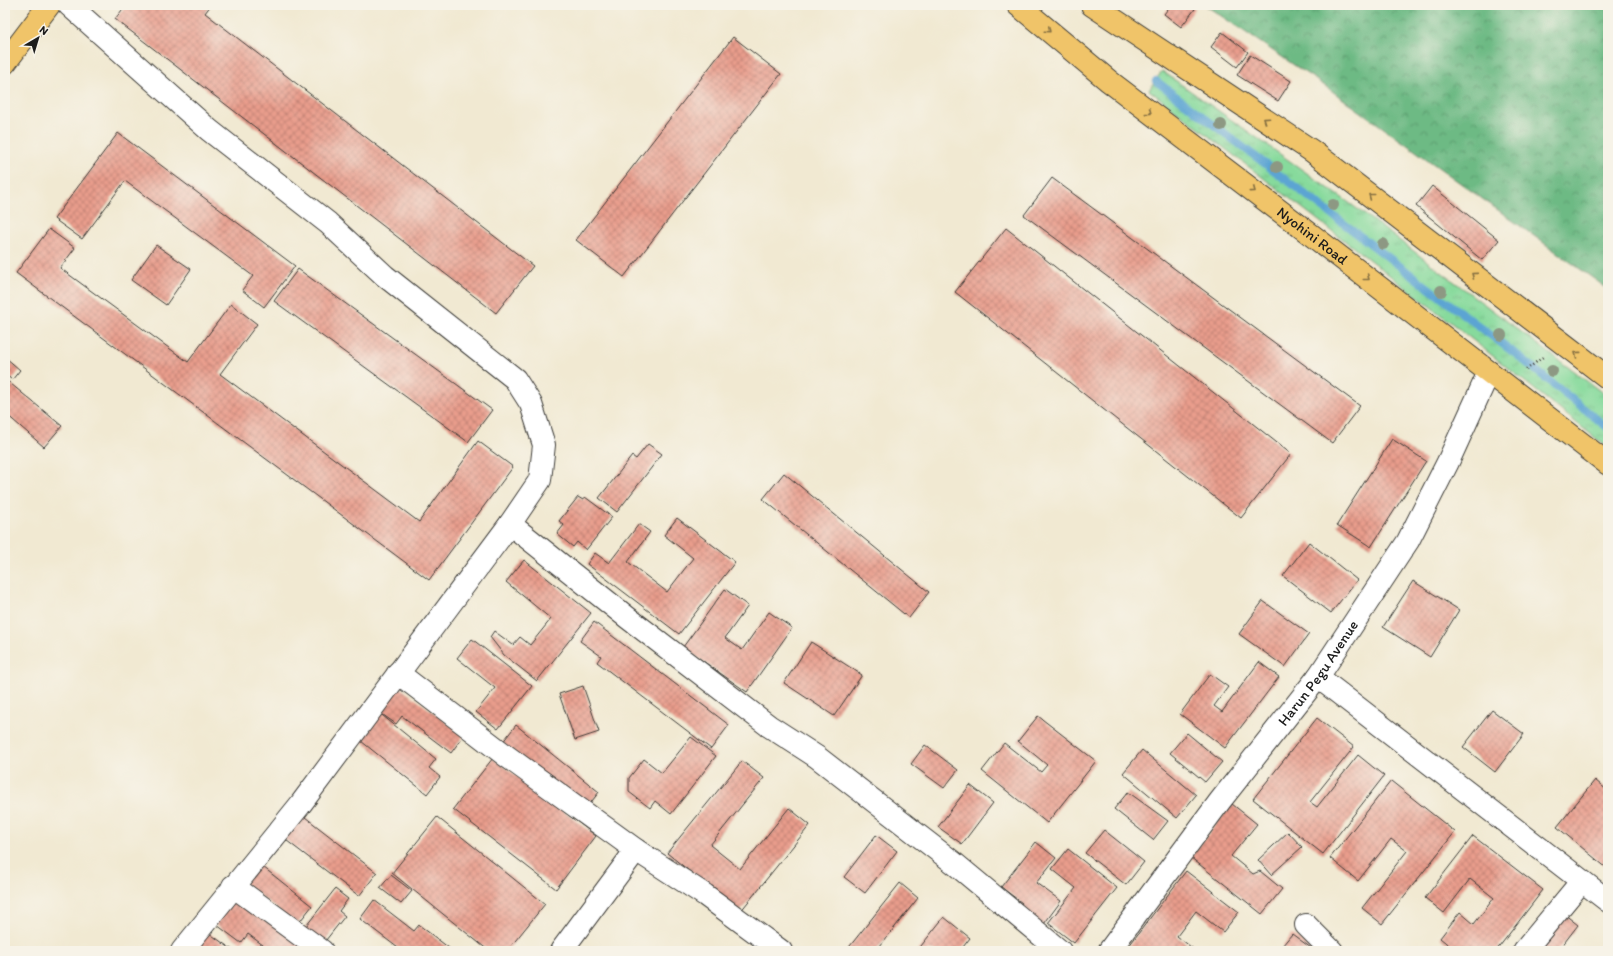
<svg xmlns="http://www.w3.org/2000/svg" width="1613" height="956" font-family="Itim,sans-serif">
	<style>
		.grass { fill: url(#grass-tufts); stroke: #527b5c }
		.forest { fill: url(#forest-crowns); stroke: #446b50 }
		.lines { fill: none; stroke-linecap: round; stroke-linejoin: round }
		.stream { stroke: #5ca4d3; stroke-width: 8 }
		.building { fill: url(#building-cross-hatch) }
		.minor-casing { stroke: #3c3b37; stroke-width: 24 }
		.major-casing { stroke: #3c3b37; stroke-width: 24 }
		.path { stroke: #3c3b37; stroke-width: 2.5; stroke-dasharray: 1 3; stroke-linecap: butt }
		.minor { stroke: #fff; stroke-width: 22 }
		.major { stroke: #f0c469; stroke-width: 22 }
		.tree { fill: #8d9883 }
		.oneway { stroke: #867042 }
		.labels { text-anchor: middle; dominant-baseline: central; stroke-width: 4; stroke-linejoin: round; paint-order: stroke }
		.street-label { font-size: 15px; fill: #1c1c1c; stroke: #f7f3e8 }
	</style>
	<defs>
		<pattern id="grass-tufts" width="24" height="20" patternUnits="userSpaceOnUse"><rect width="24" height="20" fill="#87da9c"/><path d="M3 7l-1-3M5 7V3M7 7l1-3M15 17l-1-3M17 17v-4M19 17l1-3" fill="none" stroke="#74ba86"/></pattern>
		<pattern id="forest-crowns" width="20" height="18" patternUnits="userSpaceOnUse"><rect width="20" height="18" fill="#6dba84"/><path d="M2 6a3 3 0 1 1 6 0M12 15a3 3 0 1 1 6 0" fill="none" stroke="#59966b"/></pattern>
		<pattern id="building-cross-hatch" width="8" height="8" patternUnits="userSpaceOnUse"><rect width="8" height="8" fill="#e99d8c"/><path d="M0 0l8 8M0 8l8-8" fill="none" stroke="#bc7f72"/></pattern>
	</defs>
	<rect width="100%" height="100%" fill="#f7f3e8"/>
	<filter id="ink" filterUnits="userSpaceOnUse"><feTurbulence type="fractalNoise" baseFrequency=".025" numOctaves="2"/><feDisplacementMap in="SourceGraphic" scale="8" xChannelSelector="R" yChannelSelector="G"/><feConvolveMatrix kernelMatrix="1 2 1 2 8 2 1 2 1" color-interpolation-filters="sRGB"/></filter>
	<filter id="wash" filterUnits="userSpaceOnUse"><feTurbulence type="fractalNoise" baseFrequency=".012" numOctaves="4" result="noise"/><feDisplacementMap in="SourceGraphic" scale="16" xChannelSelector="R" yChannelSelector="G"/><feGaussianBlur stdDeviation="0.9" result="paint"/><feColorMatrix in="noise" values="0 0 0 0 0 0 0 0 0 0 0 0 0 0 0 0 0 1.4 0 .05"/><feComposite in="paint" operator="in"/></filter>
	<g filter="url(#wash)">
		<rect width="100%" height="100%" fill="#f1e9d2"/>
		<polygon class="grass" points="1162,71 1348,202 1608,397 1608,448 1449,321 1149,90"/>
		<polygon class="forest" points="1205,5 1608,5 1608,289 1325,86"/>
		<g class="lines">
			<polyline class="stream" points="1156,81 1513,352 1608,428"/>
		</g>
		<g id="blocks">
			<g class="building">
				<polygon points="126,5 211,5 205,13 533,266 496,313 115,19"/>
				<polygon points="1171,5 1189,5 1195,9 1181,27 1164,14"/>
				<polygon points="1222,32 1248,52 1237,67 1211,47"/>
				<polygon points="733,37 781,74 624,277 576,240"/>
				<polygon points="1250,55 1291,81 1278,101 1237,75"/>
				<polygon points="118,133 295,266 264,307 242,290 253,276 125,181 82,239 54,219"/>
				<polygon points="1052,178 1360,406 1332,443 1024,215"/>
				<polygon points="1432,186 1499,240 1482,260 1416,206"/>
				<polygon points="1006,228 1291,454 1241,518 955,292"/>
				<polygon points="49,229 75,248 60,268 188,362 231,304 257,324 220,374 419,522 478,441 513,467 429,580 16,273"/>
				<polygon points="156,245 191,269 166,305 131,280"/>
				<polygon points="298,269 492,410 468,442 274,301"/>
				<polygon points="5,357 20,370 12,380 5,374"/>
				<polygon points="5,379 62,426 44,447 5,413"/>
				<polygon points="1392,439 1426,461 1371,547 1337,525"/>
				<polygon points="648,444 662,454 617,512 599,498 632,456 636,459"/>
				<polygon points="784,473 929,592 909,618 763,499"/>
				<polygon points="578,497 583,500 585,497 612,517 586,550 577,542 573,547 557,534 564,525 559,521"/>
				<polygon points="677,518 735,562 679,634 587,564 595,553 609,563 639,524 650,532 628,562 667,592 693,558 664,535"/>
				<polygon points="1309,542 1357,580 1331,613 1283,576"/>
				<polygon points="524,560 591,613 537,681 504,655 490,637 494,631 513,645 520,637 530,645 551,619 506,582"/>
				<polygon points="1413,581 1459,610 1430,657 1383,627"/>
				<polygon points="725,589 748,606 725,638 742,650 769,612 792,628 747,692 683,647"/>
				<polygon points="1263,601 1309,634 1285,667 1239,634"/>
				<polygon points="594,622 729,725 711,749 597,662 601,656 580,641"/>
				<polygon points="472,639 532,686 498,729 476,712 495,688 457,658"/>
				<polygon points="811,642 862,675 834,716 784,683"/>
				<polygon points="1259,662 1279,677 1225,748 1180,714 1210,674 1228,687 1214,706 1222,712"/>
				<polygon points="398,686 464,735 451,753 402,716 396,724 379,712"/>
				<polygon points="583,686 599,732 575,740 559,694"/>
				<polygon points="1492,710 1524,734 1495,772 1463,747"/>
				<polygon points="377,711 436,759 429,768 440,777 427,794 356,737"/>
				<polygon points="1038,716 1096,761 1047,823 982,771 1004,743 1041,772 1047,765 1018,741"/>
				<polygon points="1317,718 1354,747 1310,802 1317,807 1358,755 1384,776 1323,854 1253,799"/>
				<polygon points="516,725 599,792 585,810 502,743"/>
				<polygon points="1187,733 1222,762 1205,782 1170,753"/>
				<polygon points="691,737 716,756 671,814 655,801 650,808 629,792 629,778 644,759 662,773"/>
				<polygon points="925,745 958,770 944,788 911,764"/>
				<polygon points="1142,750 1196,795 1177,818 1123,773"/>
				<polygon points="493,758 596,836 556,889 453,809"/>
				<polygon points="742,761 764,778 710,845 740,869 789,808 810,825 740,912 667,853"/>
				<polygon points="1595,780 1608,791 1608,869 1557,827"/>
				<polygon points="1391,781 1455,832 1382,924 1362,908 1407,851 1391,839 1358,881 1330,858"/>
				<polygon points="970,785 993,803 962,844 938,827"/>
				<polygon points="1128,792 1168,821 1153,840 1114,809"/>
				<polygon points="1232,804 1257,824 1231,856 1253,874 1260,871 1282,889 1262,914 1190,857"/>
				<polygon points="296,810 377,873 359,896 278,834"/>
				<polygon points="437,817 545,904 507,951 489,951 392,873"/>
				<polygon points="1104,830 1144,862 1126,885 1085,853"/>
				<polygon points="1288,832 1302,847 1271,875 1258,860"/>
				<polygon points="876,835 897,851 865,893 844,877"/>
				<polygon points="1473,836 1543,890 1496,951 1456,951 1440,938 1460,912 1474,924 1494,898 1470,879 1444,913 1425,898"/>
				<polygon points="1036,842 1056,858 1036,883 1061,901 1041,928 1017,909 1022,903 1001,887"/>
				<polygon points="1068,849 1117,888 1074,943 1048,923 1076,888 1052,869"/>
				<polygon points="258,863 312,906 297,925 243,882"/>
				<polygon points="1186,871 1239,912 1223,932 1196,911 1177,936 1196,951 1125,951"/>
				<polygon points="391,875 412,891 401,904 380,888"/>
				<polygon points="900,883 918,898 876,951 846,951"/>
				<polygon points="335,889 348,899 339,911 345,916 322,945 303,930"/>
				<polygon points="230,890 313,951 271,951 248,934 241,943 209,919"/>
				<polygon points="374,900 414,931 419,925 453,951 402,951 360,919"/>
				<polygon points="1564,914 1578,925 1558,951 1535,951"/>
				<polygon points="944,917 970,938 960,951 917,951"/>
				<polygon points="202,928 234,951 191,951"/>
				<polygon points="1292,934 1315,951 1288,951 1282,946"/>
			</g>
		</g>
	</g>
	<g filter="url(#ink)">
		<use href="#blocks" fill-opacity="0" stroke="#3c3b37" stroke-width="1"/>
		<g class="lines">
			<defs>
				<g id="minor">
					<polyline points="69,5 209,130 328,223 385,276 515,379 531,404 544,445 540,480 510,524 300,805 182,951"/>
					<polyline points="510,524 628,618 769,726 817,757 954,863 1060,951"/>
					<polyline points="398,673 505,755 636,850 705,895 781,951"/>
					<polyline points="1318,677 1608,901"/>
					<polyline points="233,886 322,951"/>
					<polyline points="1306,925 1332,951"/>
					<polyline points="561,951 636,850"/>
					<path id="s1" d="M1109 951 1220 801 1318 677 1408 541 1448 462 1489 372"/>
					<polyline points="1524,951 1581,882"/>
				</g>
				<g id="major">
					<path id="s2" d="M1018 5 1109 81 1318 240 1608 464"/>
					<polyline points="1092,5 1312,151 1608,378"/>
					<polyline points="5,63 49,5"/>
				</g>
			</defs>
			<use href="#minor" class="minor-casing"/>
			<use href="#major" class="major-casing"/>
			<polyline class="path" points="1526,370 1543,357"/>
			<use href="#minor" class="minor"/>
			<use href="#major" class="major"/>
		</g>
		<g class="tree">
			<circle cx="1221" cy="125" r="6"/>
			<circle cx="1277" cy="167" r="6"/>
			<circle cx="1333" cy="205" r="6"/>
			<circle cx="1383" cy="244" r="6"/>
			<circle cx="1441" cy="291" r="6"/>
			<circle cx="1501" cy="335" r="6"/>
			<circle cx="1552" cy="371" r="6"/>
		</g>
		<defs><path id="oneway-chevron" d="M-2-3.5L2.5 0L-2 3.5" fill="none" stroke-width="1.6" stroke-linecap="round" stroke-linejoin="round"/></defs>
		<g class="oneway">
			<use href="#oneway-chevron" transform="translate(1048 30) rotate(40)"/>
			<use href="#oneway-chevron" transform="translate(1149 112) rotate(37)"/>
			<use href="#oneway-chevron" transform="translate(1266 120) rotate(-146)"/>
			<use href="#oneway-chevron" transform="translate(1253 190) rotate(37)"/>
			<use href="#oneway-chevron" transform="translate(1371 196) rotate(-142)"/>
			<use href="#oneway-chevron" transform="translate(1474 275) rotate(-143)"/>
			<use href="#oneway-chevron" transform="translate(1367 278) rotate(38)"/>
			<use href="#oneway-chevron" transform="translate(1577 354) rotate(-143)"/>
		</g>
	</g>
	<g class="labels">
		<g class="street-label">
			<text stroke="none"><textPath href="#s2" startOffset="374">Nyohini Road</textPath></text>
			<text stroke="none"><textPath href="#s1" startOffset="348">Harun Pegu Avenue</textPath></text>
		</g>
	</g>
	<rect width="1613" height="956" fill="none" stroke="#f7f3e8" stroke-width="20"/>
	<g transform="translate(38 38) rotate(38)" stroke="#f7f3e8" stroke-width="3" paint-order="stroke">
	<path d="M0-3L7 15L0 10L-7 15Z" fill="#1c1c1c"/>
	<text y="-6" font-size="11" font-weight="bold" text-anchor="middle" fill="#1c1c1c">N</text>
	</g>
</svg>
